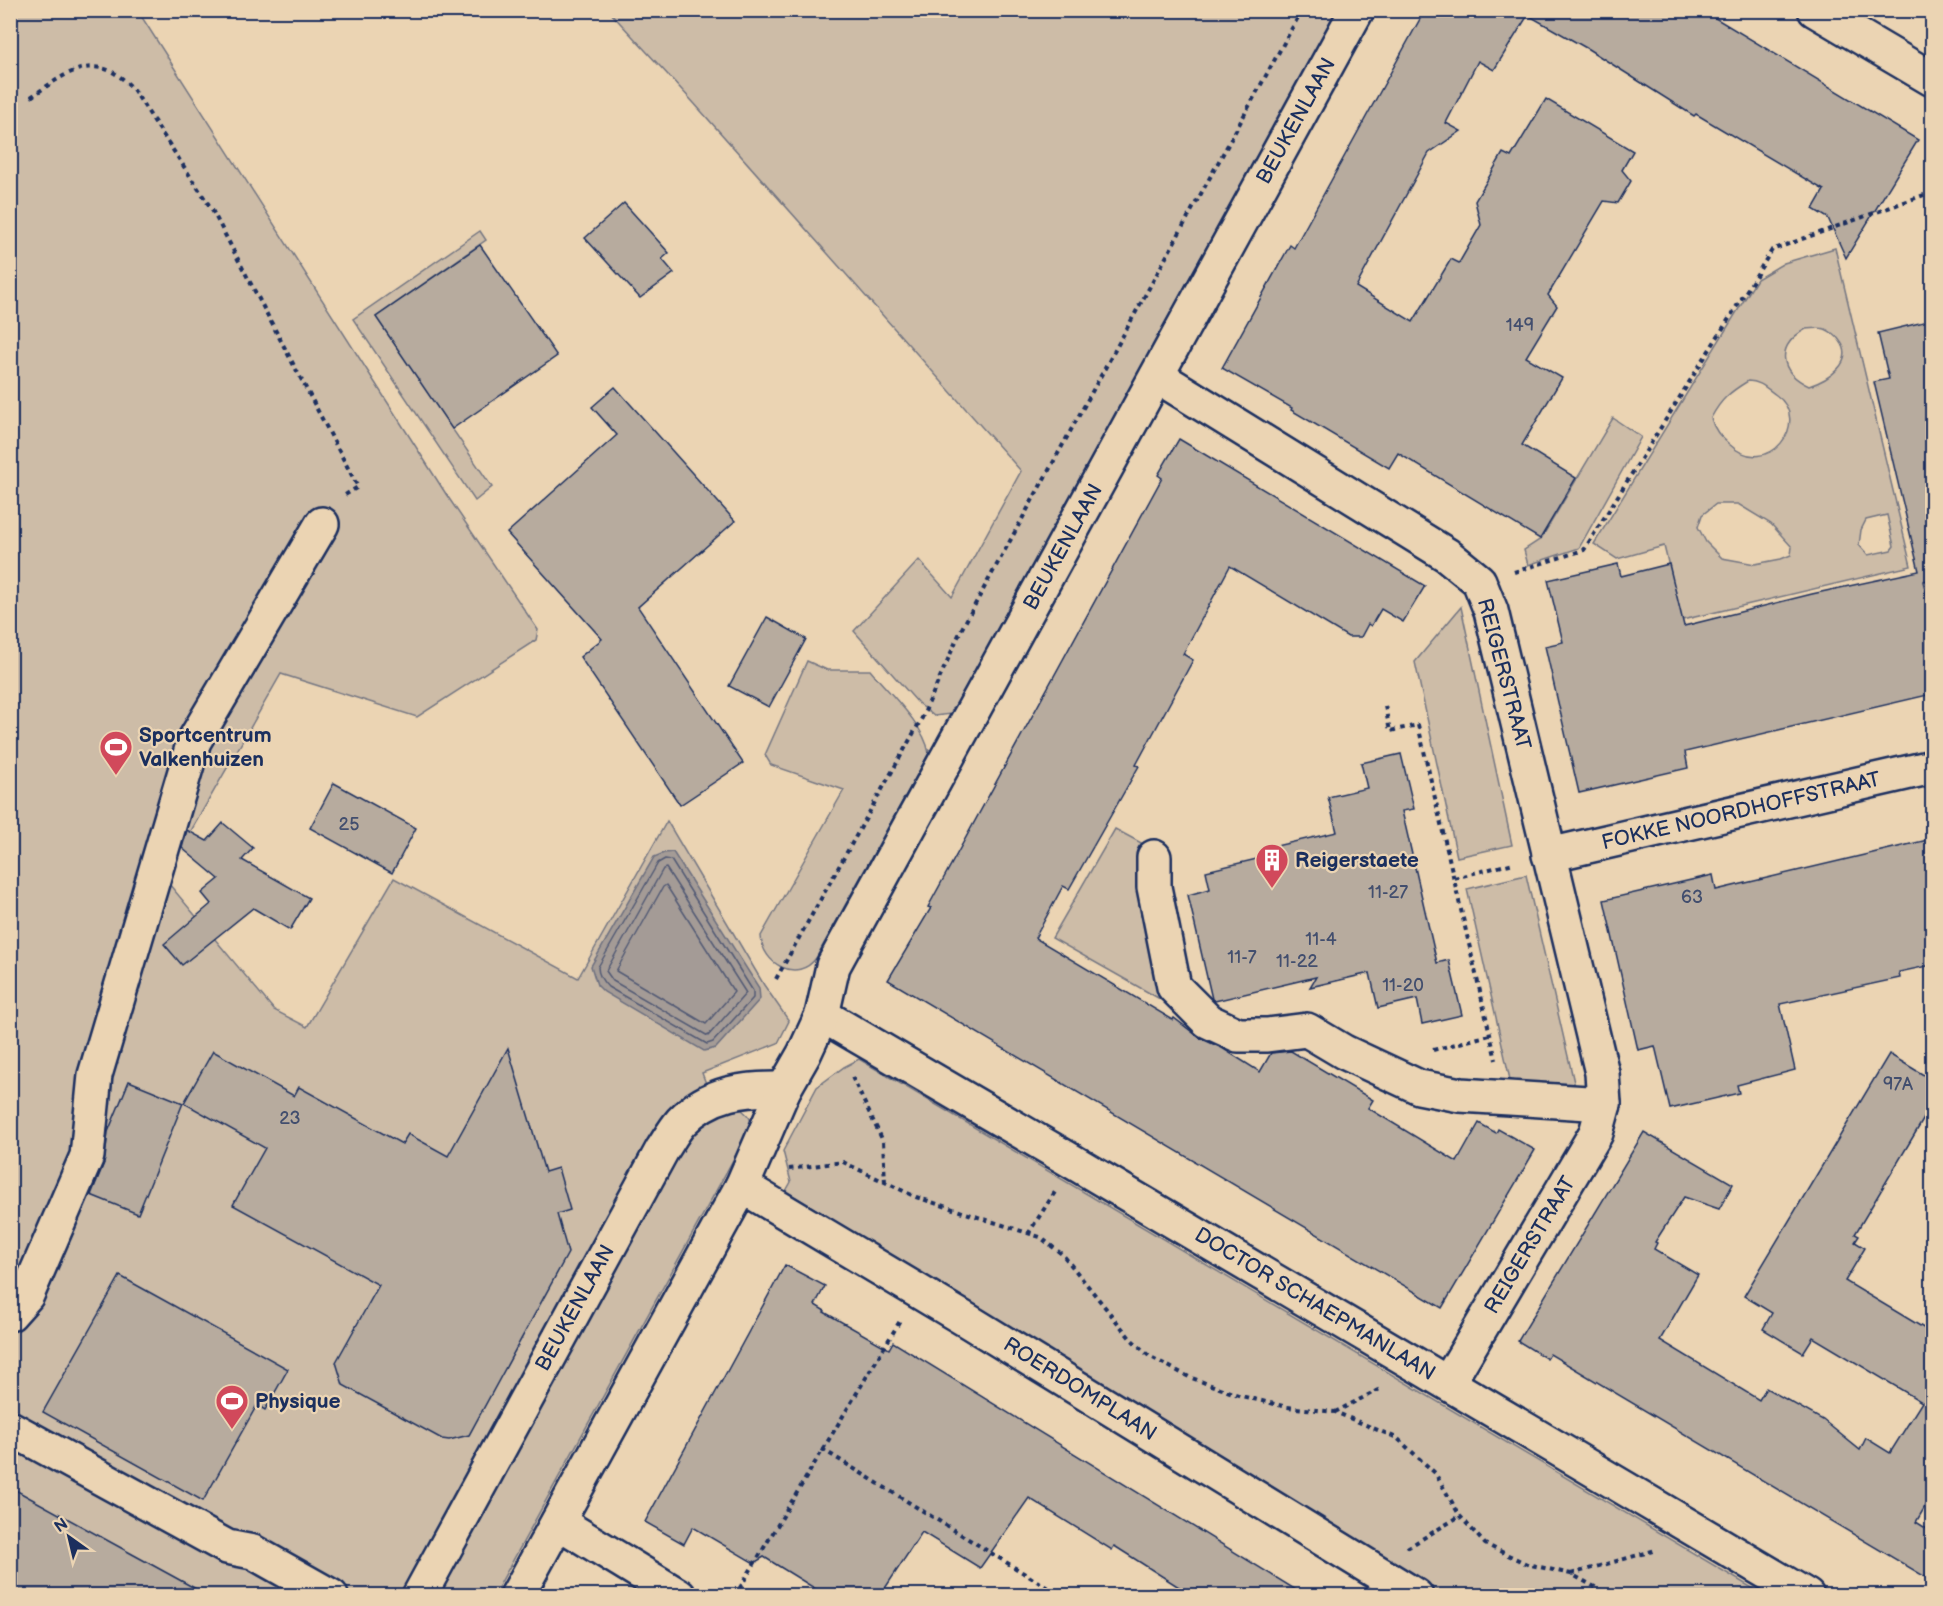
<svg xmlns="http://www.w3.org/2000/svg" width="1943" height="1606" font-family="'Balsamiq Sans',sans-serif">
	<style>
		.green { fill: #cdbca7; stroke: #747682; stroke-width: 1.5; fill-rule: evenodd }
		.water { fill: #a49b96; stroke: #6d7080; stroke-width: 1.5 }
		.lines { fill: none; stroke-linecap: round; stroke-linejoin: round }
		.shore { stroke: #525a74; stroke-width: 1.5 }
		.building { fill: #b7ab9e; stroke: #1b2f5e; stroke-width: 1.5 }
		.minor-casing { stroke: #1b2f5e; stroke-width: 38 }
		.path { stroke: #1b2f5e; stroke-width: 4; stroke-dasharray: 4.5 4.5; stroke-linecap: butt }
		.minor { stroke: #ebd4b3; stroke-width: 33 }
		.labels { text-anchor: middle; dominant-baseline: central; stroke-width: 4.5; stroke-linejoin: round; paint-order: stroke }
		.number-label { font-size: 18px; fill: #424e6e }
		.street-label { font-size: 21px; fill: #1b2f5e; stroke: #ebd4b3 }
		.poi-label { font-size: 21px; font-weight: bold; fill: #1b2f5e; stroke: #ebd4b3; text-anchor: start }
	</style>
	<rect width="100%" height="100%" fill="#ebd4b3"/>
	<filter id="ink" filterUnits="userSpaceOnUse"><feTurbulence type="fractalNoise" baseFrequency=".0167" numOctaves="2"/><feDisplacementMap in="SourceGraphic" scale="12" xChannelSelector="R" yChannelSelector="G"/><feConvolveMatrix kernelMatrix="1 2 1 2 8 2 1 2 1" color-interpolation-filters="sRGB"/></filter>
	<g filter="url(#ink)">
		<g class="green">
			<path d="M11 11H138L446 494 538 630 536 640 417 717 281 674 164 878 274 1010 307 1027 394 878 578 978 667 821 764 985 789 1021 778 1043 702 1073 718 1116 732 1110H742C749 1116 753 1120 750 1129L494 1595 11 1596Z"/>
			<polygon points="609,11 1336,11 951,714 934,716 918,703 854,631 919,560 952,597 1021,471 693,102"/>
			<polygon points="480,231 486,240 376,317 492,487 475,501 353,319"/>
			<path d="M1835 248 1911 566 1682 620 1664 546 1617 559 1594 544 1757 279 1784 263ZM1806 329C1812 329 1820 327 1825 329 1830 331 1837 336 1840 341 1856 362 1828 380 1809 386 1779 372 1775 346 1806 329ZM1748 381C1760 381 1766 388 1776 395 1813 421 1768 481 1729 444 1720 436 1714 430 1711 418 1721 399 1730 392 1748 381ZM1716 504H1738L1771 524 1792 547 1791 555 1781 559 1755 564 1722 558 1706 542 1698 527 1702 515ZM1887 515 1894 546 1891 550 1868 555 1859 545 1861 530 1866 520Z"/>
			<polygon points="1613,418 1641,437 1579,548 1528,565 1524,550 1541,539"/>
			<polygon points="1461,607 1512,845 1457,857 1415,662"/>
			<path d="M807 661 827 670H870C889 693 924 724 929 753L816 958C798 983 762 965 761 936L844 790 771 765 765 755Z"/>
			<polygon points="1115,829 1145,845 1167,1003 1052,938"/>
			<polygon points="1526,875 1576,1091 1511,1084 1467,889"/>
			<polygon points="859,1059 1764,1595 1445,1595 786,1191 791,1182 783,1151 817,1087 844,1067"/>
		</g>
		<polygon class="water" points="673,852 759,988 760,999 716,1048 704,1051 604,992 597,985 591,966 654,857 664,853"/>
		<g class="lines">
			<g class="shore">
				<path d="M665 859 671 860 753 991V998L713 1042 707 1044 608 987C602 981 598 975 598 967L658 863Z"/>
				<polygon points="666,868 746,993 708,1036 613,981 606,971 663,869"/>
				<polygon points="666,885 734,992 706,1024 616,971 663,887"/>
			</g>
		</g>
		<g class="building">
			<polygon points="1425,10 1702,10 1918,140 1846,258 1828,218 1813,209 1824,190 1696,114 1694,116 1588,49 1528,15 1494,70 1478,61 1446,123 1461,131 1429,153 1356,287 1413,322 1451,259 1459,263 1481,225 1475,201 1503,153 1511,157 1546,99 1633,151 1622,170 1631,181 1618,203 1604,201 1548,295 1557,306 1526,357 1562,378 1522,445 1576,478 1540,539 1398,453 1389,468 1291,410 1292,408 1222,368 1290,245 1294,248"/>
			<polygon points="624,203 669,253 662,259 674,273 640,298 585,238"/>
			<polygon points="480,245 557,356 452,429 376,317"/>
			<polygon points="1932,320 1932,579 1923,581 1932,620 1932,694 1685,752 1688,768 1579,793 1545,646 1563,642 1548,580 1618,564 1621,576 1669,564 1684,626 1812,594 1919,571 1874,382 1889,379 1878,333"/>
			<polygon points="615,387 735,521 638,607 743,763 680,805 580,657 602,639 507,533 617,435 592,407"/>
			<polygon points="1179,439 1425,586 1403,622 1381,609 1371,626 1368,624 1361,637 1348,637 1230,566 1183,654 1193,660 1136,765 1139,766 1069,889 1063,886 1035,938 1173,1020 1174,1018 1200,1038 1222,1048 1260,1072 1271,1053 1291,1051 1373,1100 1368,1108 1457,1162 1479,1123 1496,1133 1498,1129 1535,1150 1442,1308 888,980 931,908 928,907 1162,478 1158,475"/>
			<polygon points="767,617 806,639 769,707 729,686"/>
			<polygon points="1401,754 1414,809 1402,811 1437,963 1449,960 1462,1015 1422,1024 1417,999 1378,1008 1370,973 1310,987 1316,977 1215,1001 1212,999 1188,895 1210,889 1206,871 1278,854 1276,846 1337,832 1328,797 1367,788 1361,763"/>
			<polygon points="334,783 416,828 392,873 310,828"/>
			<polygon points="223,823 253,848 242,860 309,898 290,930 253,908 182,965 164,944 211,904 202,893 219,879 182,848 187,830 207,841"/>
			<polygon points="1932,839 1932,965 1899,972 1900,978 1780,1004 1795,1070 1737,1085 1739,1093 1670,1109 1655,1046 1638,1050 1604,900 1713,875 1716,890"/>
			<polygon points="508,1048 545,1172 558,1168 570,1210 557,1214 568,1253 469,1435 449,1440 442,1439 343,1385 336,1362 379,1285 233,1205 265,1148 184,1103 213,1051 294,1096 299,1087 402,1144 408,1134 448,1156"/>
			<polygon points="1889,1054 1932,1080 1932,1105 1855,1234 1859,1236 1855,1242 1865,1248 1845,1281 1932,1333 1932,1495 1916,1522 1932,1532 1932,1581 1550,1354 1547,1359 1518,1341 1644,1132 1733,1184 1719,1209 1684,1197 1655,1242 1657,1243 1654,1249 1698,1275 1660,1340 1759,1400 1766,1388 1823,1420 1860,1450 1866,1438 1890,1453 1922,1402 1813,1337 1803,1353 1763,1329 1772,1313 1744,1296"/>
			<polygon points="129,1081 183,1103 138,1214 91,1195 104,1163 108,1132"/>
			<polygon points="785,1265 825,1286 815,1305 825,1311 824,1312 889,1349 893,1342 1306,1596 1193,1596 1116,1547 1114,1546 1112,1550 1029,1498 980,1568 922,1532 880,1596 827,1596 764,1557 754,1563 693,1527 684,1544 645,1522"/>
			<polygon points="120,1276 288,1369 265,1410 257,1405 203,1501 43,1412"/>
			<polygon points="10,1487 134,1555 209,1596 10,1596"/>
		</g>
		<g class="lines">
			<defs>
				<g id="minor">
					<polyline points="1815,10 1932,79"/>
					<polyline points="1157,376 1447,555 1479,581 1491,611 1602,1073 1604,1104 1596,1133 1448,1383"/>
					<polyline points="1549,855 1932,767"/>
					<polyline points="1154,857 1154,887 1174,987 1208,1021 1238,1035 1267,1035 1307,1030 1344,1052 1419,1087 1460,1095 1604,1104"/>
					<polyline points="822,1015 1075,1163 1807,1596"/>
					<polyline points="742,1186 968,1321 1416,1596"/>
					<polyline points="10,1314 27,1295 87,1156 95,1075 194,741 322,524"/>
					<polyline points="10,1428 227,1547 253,1552 331,1596"/>
					<polyline points="558,1522 679,1596"/>
					<path d="M419 1596 662 1150C668 1141 674 1130 681 1122 709 1092 745 1088 784 1089"/>
					<polyline points="517,1596 742,1186 784,1089 804,1054 822,1015 833,966 1357,10"/>
				</g>
			</defs>
			<use href="#minor" class="minor-casing"/>
			<g class="path">
				<path d="M31 97C66 73 97 48 133 89L211 208 358 487 345 495"/>
				<polyline points="1514,572 1584,550 1772,250 1932,192"/>
				<polyline points="1385,706 1390,731 1418,725 1496,1060"/>
				<polyline points="1454,878 1514,863"/>
				<polyline points="776,979 922,718 961,630 1302,10"/>
				<polyline points="1433,1050 1490,1035"/>
				<polyline points="852,1077 883,1141 885,1183"/>
				<polyline points="789,1169 843,1162 916,1197 1040,1237 1063,1255 1130,1338 1149,1356 1189,1377 1241,1396 1287,1407 1335,1412 1397,1438 1435,1473 1460,1516 1485,1544 1527,1564 1571,1574 1606,1593 1616,1596"/>
				<polyline points="1028,1234 1055,1192"/>
				<polyline points="1335,1412 1382,1388"/>
				<polyline points="822,1449 1061,1596"/>
				<polyline points="1407,1548 1460,1516"/>
				<polyline points="1571,1574 1656,1550"/>
				<polyline points="735,1596 900,1321"/>
			</g>
			<use href="#minor" class="minor"/>
		</g>
	</g>
	<defs>
		<symbol id="stadium-pin" viewBox="-11 -11 22 30"><path d="M0 17L-7.5 6A9.5 9.5 0 1 1 7.5 6Z" fill="#d1495b" stroke="#ebd4b3"/><path d="M0-5a6.5 5 0 1 0 0 10a6.5 5 0 1 0 0-10ZM-3.5-1.8h7v3.6h-7Z" fill="#fff"/></symbol>
		<symbol id="building-pin" viewBox="-11 -11 22 30"><path d="M0 17L-7.5 6A9.5 9.5 0 1 1 7.5 6Z" fill="#d1495b" stroke="#ebd4b3"/><path d="M-4-6H4V6H1V3H-1V6H-4ZM-2.5-4.3h1.7v1.8h-1.7ZM.8-4.3h1.7v1.8H.8ZM-2.5-1h1.7V.8h-1.7ZM.8-1h1.7V.8H.8Z" fill="#fff"/></symbol>
	</defs>
	<g fill-rule="evenodd">
		<use href="#stadium-pin" x="97" y="728" width="38" height="52"/>
		<use href="#building-pin" x="1253" y="841" width="38" height="52"/>
		<use href="#stadium-pin" x="213" y="1382" width="38" height="52"/>
	</g>
	<g class="labels">
		<g class="number-label">
			<text x="1520" y="325">149</text>
			<text x="349" y="824">25</text>
			<text x="1388" y="892">11-27</text>
			<text x="1692" y="897">63</text>
			<text x="1321" y="939">11-4</text>
			<text x="1242" y="957">11-7</text>
			<text x="1297" y="961">11-22</text>
			<text x="1403" y="985">11-20</text>
			<text x="1898" y="1084">97A</text>
			<text x="290" y="1118">23</text>
		</g>
		<g class="street-label">
			<text transform="translate(1296 121) rotate(-61)">BEUKENLAAN</text>
			<text transform="translate(1063 547) rotate(-61)">BEUKENLAAN</text>
			<text transform="translate(1504 674) rotate(75)">REIGERSTRAAT</text>
			<text transform="translate(1741 811) rotate(-13)">FOKKE NOORDHOFFSTRAAT</text>
			<text transform="translate(1530 1245) rotate(-59)">REIGERSTRAAT</text>
			<text transform="translate(1315 1304) rotate(31)">DOCTOR SCHAEPMANLAAN</text>
			<text transform="translate(575 1308) rotate(-61)">BEUKENLAAN</text>
			<text transform="translate(1080 1389) rotate(32)">ROERDOMPLAAN</text>
		</g>
		<g class="poi-label">
			<text x="139" y="735">Sportcentrum<tspan x="139" dy="24">Valkenhuizen</tspan></text>
			<text x="1295" y="860">Reigerstaete</text>
			<text x="255" y="1401">Physique</text>
		</g>
	</g>
	<rect width="1943" height="1606" fill="none" stroke="#ebd4b3" stroke-width="36"/>
	<rect x="18" y="18" width="1907" height="1570" fill="none" stroke="#1b2f5e" stroke-width="2" filter="url(#ink)"/>
	<g transform="translate(69 1537) rotate(326)" stroke="#ebd4b3" stroke-width="4.5" paint-order="stroke">
	<path d="M0-4.5L10 22L0 15L-10 22Z" fill="#1b2f5e"/>
	<text y="-9" font-size="16" font-weight="bold" text-anchor="middle" fill="#1b2f5e">N</text>
	</g>
</svg>
